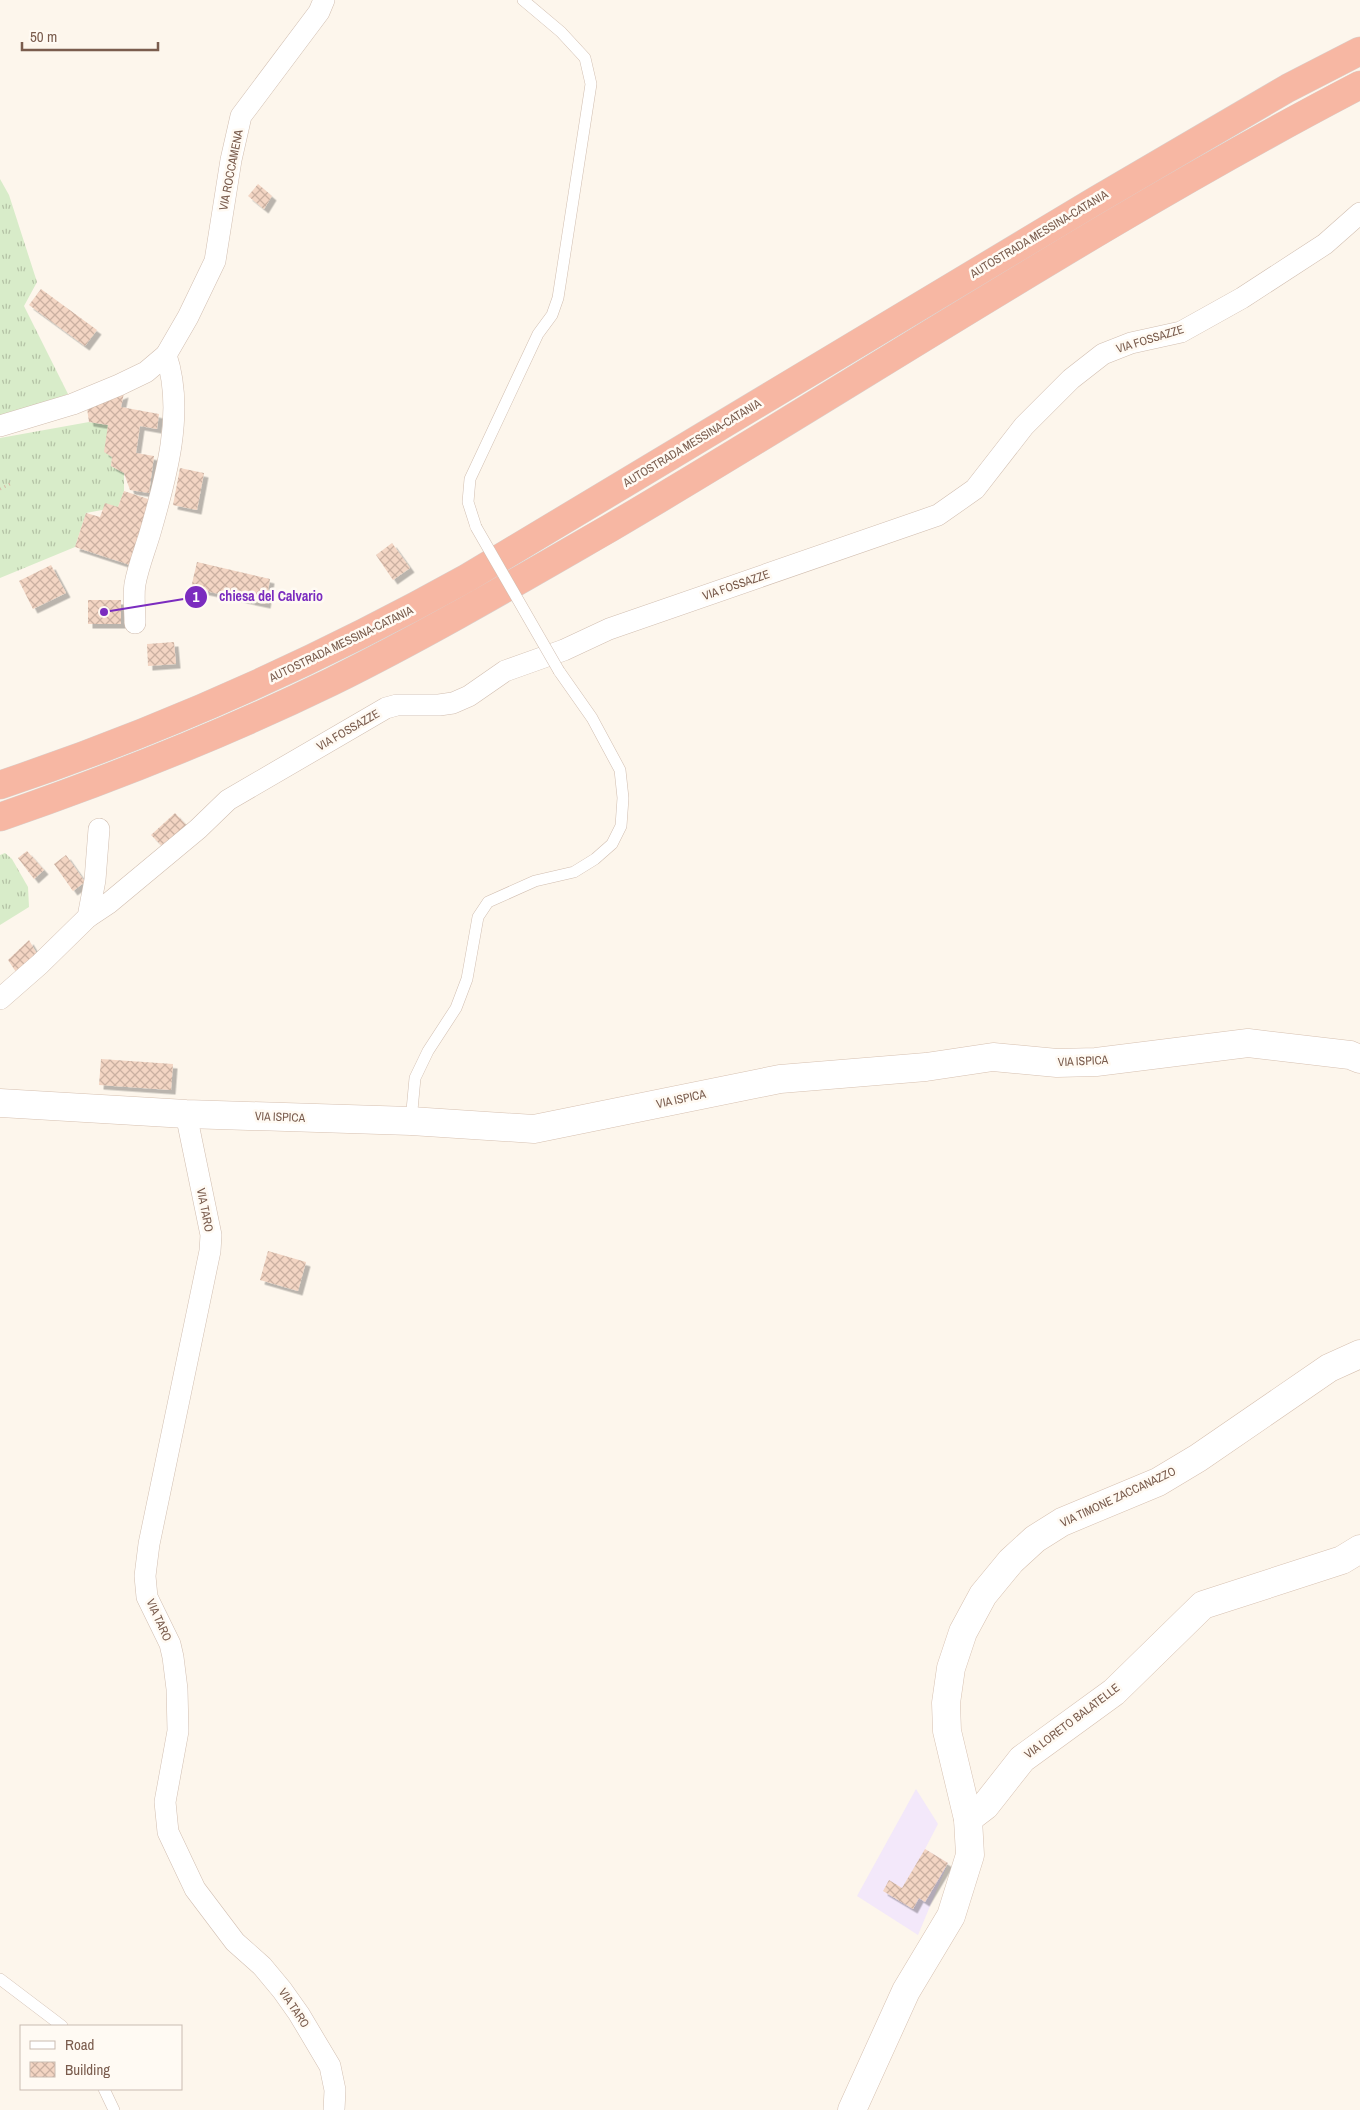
<svg xmlns="http://www.w3.org/2000/svg" width="1360" height="2110" font-family="'Archivo Narrow',sans-serif">
	<style>
		.education { fill: #f3e8fa }
		.grass { fill: url(#grass-tufts) }
		.building { fill: url(#building-cross-hatch); filter: url(#shadow) }
		.lines { fill: none; stroke-linecap: round; stroke-linejoin: round }
		.lane-casing { stroke: #d1beb0; stroke-width: 12 }
		.street-casing { stroke: #d1beb0; stroke-width: 22 }
		.secondary-casing { stroke: #d6c0b0; stroke-width: 29 }
		.highway-casing { stroke: #dad1cd; stroke-width: 29 }
		.path { stroke: #d9b8a5; stroke-width: 3; stroke-dasharray: 1 4; stroke-linecap: butt }
		.lane { stroke: #fff; stroke-width: 11 }
		.street { stroke: #fff; stroke-width: 21 }
		.secondary { stroke: #fff; stroke-width: 28 }
		.highway { stroke: #f7b7a3; stroke-width: 28 }
		.lane-bridge-casing { stroke: #d1beb0; stroke-width: 12; stroke-linecap: butt }
		.lane-bridge { stroke: #fff; stroke-width: 11 }
		.labels { text-anchor: middle; dominant-baseline: central; stroke-width: 5; stroke-linejoin: round; paint-order: stroke }
		.street-label { font-size: 12px; fill: #7a5c4d; stroke: #fffaf3 }
		.leader { fill: none; stroke: #7b2cbf; stroke-width: 2 }
		.callout-dot { fill: #7b2cbf; stroke: #fffaf3; stroke-width: 2 }
		.mark-label { font-size: 15px; text-anchor: middle; font-weight: bold; fill: #fff }
		.callout-label { font-size: 14px; text-anchor: middle; font-weight: bold; fill: #7b2cbf; stroke: #fffaf3; stroke-width: 5; stroke-linejoin: round; paint-order: stroke }
	</style>
	<defs>
		<pattern id="grass-tufts" width="24" height="20" patternUnits="userSpaceOnUse" patternTransform="scale(1.25)"><rect width="24" height="20" fill="#d8ecc9"/><path d="M3 7l-1-3M5 7V3M7 7l1-3M15 17l-1-3M17 17v-4M19 17l1-3" fill="none" stroke="#b4c2a5"/></pattern>
		<pattern id="building-cross-hatch" width="8" height="8" patternUnits="userSpaceOnUse" patternTransform="scale(1.25)"><rect width="8" height="8" fill="#f3d5c3"/><path d="M0 0l8 8M0 8l8-8" fill="none" stroke="#cab0a1"/></pattern>
		<filter id="shadow"><feDropShadow dx="4.5" dy="4.5" stdDeviation="0" flood-color="#0004"/></filter>
	</defs>
	<rect width="100%" height="100%" fill="#fdf6ec"/>
	<polygon class="education" points="916,1789 938,1824 925,1849 948,1863 918,1935 857,1896"/>
	<g class="grass">
		<polygon points="0,179 9,195 37,282 24,306 68,394 0,420"/>
		<polygon points="89,422 108,425 112,457 111,466 124,473 124,491 118,507 86,513 75,547 0,578 0,438"/>
		<polygon points="5,853 12,859 28,887 29,907 0,925 0,855"/>
	</g>
	<g class="building">
		<polygon points="258,184 272,196 264,209 248,196"/>
		<polygon points="41,289 97,330 85,346 29,305"/>
		<polygon points="124,393 121,407 159,414 157,429 140,426 136,453 154,456 149,493 130,490 124,473 111,466 112,457 104,452 108,425 89,422 87,408"/>
		<polygon points="180,468 204,473 197,510 173,505"/>
		<polygon points="124,491 151,500 130,565 75,547 86,513 100,517 105,503 118,507"/>
		<polygon points="392,543 410,568 393,580 376,555"/>
		<polygon points="197,562 270,579 266,604 191,588"/>
		<polygon points="51,565 66,593 33,609 19,581"/>
		<rect x="88" y="600" width="33" height="24"/>
		<polygon points="174,642 176,664 148,666 147,644"/>
		<polygon points="175,813 187,826 165,849 151,835"/>
		<polygon points="27,851 44,870 34,879 18,858"/>
		<polygon points="66,855 85,882 73,891 54,864"/>
		<polygon points="29,940 37,954 16,972 8,960"/>
		<polygon points="101,1059 173,1064 171,1090 99,1085"/>
		<polygon points="268,1251 306,1262 298,1291 260,1280"/>
		<polygon points="925,1849 948,1863 925,1902 919,1898 913,1909 883,1891 889,1880 902,1888"/>
	</g>
	<g class="lines">
		<defs>
			<g id="lane">
				<polyline points="476,527 468,502 470,479 538,334 552,315 558,298 591,84 585,58 561,32 523,0"/>
				<polyline points="411,1121 415,1078 428,1051 456,1008 467,979 478,917 488,902 535,881 574,872 595,859 612,844 621,826 623,798 620,770 592,718 559,671"/>
				<polyline points="0,1979 62,2026"/>
				<polyline points="104,2089 114,2110"/>
			</g>
			<g id="street">
				<polyline points="0,426 73,404 119,385 146,372 166,355 188,317 215,261 231,160 241,116 319,12 324,0"/>
				<path d="M135 623C135 611 133 596 135 584 138 567 145 550 150 533 166 478 185 411 166 355"/>
				<polyline points="88,917 109,903 198,829 228,800 386,708 397,705 439,705 453,703 469,696 505,671 564,650 609,629 938,515 975,489 1024,426 1071,379 1103,354 1131,343 1181,332 1242,298 1325,244 1360,213"/>
				<polyline points="0,999 40,964 88,917 95,880 99,829"/>
				<polyline points="186,1114 211,1235 210,1251 149,1544 145,1576 147,1597 170,1644 173,1657 177,1689 178,1731 165,1802 168,1832 195,1889 235,1942 262,1966 282,1990 299,2014 330,2066 335,2090 334,2110"/>
			</g>
			<g id="secondary">
				<polyline points="0,1103 186,1114 411,1121 534,1129 780,1079 926,1067 993,1057 1057,1063 1096,1062 1248,1043 1350,1055 1360,1059"/>
				<polyline points="968,1819 985,1806 1022,1759 1114,1692 1203,1605 1342,1560 1360,1549"/>
				<polyline points="852,2110 906,1991 951,1916 970,1855 968,1819 947,1731 946,1703 951,1668 963,1632 983,1595 1011,1561 1035,1539 1062,1522 1158,1482 1198,1458 1329,1368 1360,1354"/>
			</g>
			<g id="highway">
				<path d="M0 785C164 730 316 662 467 578L1095 201 1288 88 1360 51"/>
				<path d="M0 817C113 778 224 734 331 682 426 635 518 581 610 528 860 381 1103 219 1360 85"/>
			</g>
		</defs>
		<use href="#lane" class="lane-casing"/>
		<use href="#street" class="street-casing"/>
		<use href="#secondary" class="secondary-casing"/>
		<use href="#highway" class="highway-casing"/>
		<polyline class="path" points="0,489 10,484"/>
		<use href="#lane" class="lane"/>
		<use href="#street" class="street"/>
		<use href="#secondary" class="secondary"/>
		<use href="#highway" class="highway"/>
		<defs>
			<polyline id="lane-bridge" points="476,527 559,671"/>
		</defs>
		<use href="#lane-bridge" class="lane-bridge-casing"/>
		<use href="#lane-bridge" class="lane-bridge"/>
	</g>
	<g class="labels">
		<g class="street-label">
			<text transform="translate(231 170) rotate(-79)">VIA ROCCAMENA</text>
			<text transform="translate(1039 234) rotate(-31)">AUTOSTRADA MESSINA-CATANIA</text>
			<text transform="translate(1150 339) rotate(-17)">VIA FOSSAZZE</text>
			<text transform="translate(692 443) rotate(-31)">AUTOSTRADA MESSINA-CATANIA</text>
			<text transform="translate(736 585) rotate(-19)">VIA FOSSAZZE</text>
			<text transform="translate(341 644) rotate(-26)">AUTOSTRADA MESSINA-CATANIA</text>
			<text transform="translate(348 730) rotate(-30)">VIA FOSSAZZE</text>
			<text transform="translate(1083 1061) rotate(-3)">VIA ISPICA</text>
			<text transform="translate(681 1099) rotate(-12)">VIA ISPICA</text>
			<text transform="translate(280 1117) rotate(2)">VIA ISPICA</text>
			<text transform="translate(205 1210) rotate(79)">VIA TARO</text>
			<text transform="translate(1118 1497) rotate(-25)">VIA TIMONE ZACCANAZZO</text>
			<text transform="translate(159 1620) rotate(66)">VIA TARO</text>
			<text transform="translate(1072 1721) rotate(-37)">VIA LORETO BALATELLE</text>
			<text transform="translate(294 2008) rotate(56)">VIA TARO</text>
		</g>
	</g>
	<path class="leader" d="M104 612L196 597"/>
	<g class="callout-dot">
		<circle cx="104" cy="612" r="5"/>
		<circle cx="196" cy="597" r="12"/>
	</g>
	<g class="mark-label">
		<text x="196" y="602">1</text>
	</g>
	<g class="callout-label">
		<text x="271" y="601">chiesa del Calvario</text>
	</g>
	<rect x="20" y="2025" width="162" height="65" fill="#fffaf3" stroke="#cabbb1"/>
	<rect x="30" y="2041" width="25" height="8" fill="#ffffff" stroke="#cabbb1"/>
	<text x="65" y="2050" font-size="15" fill="#7a5c4d">Road</text>
	<rect x="30" y="2062" width="25" height="15" fill="url(#building-cross-hatch)" stroke="#cabbb1"/>
	<text x="65" y="2075" font-size="15" fill="#7a5c4d">Building</text>
	<path d="M22 42v8h136v-8" fill="none" stroke="#7a5c4d" stroke-width="2.5"/>
	<text x="30" y="42" font-size="15" fill="#7a5c4d" stroke="#fffaf3" stroke-width="4" paint-order="stroke">50 m</text>
</svg>
